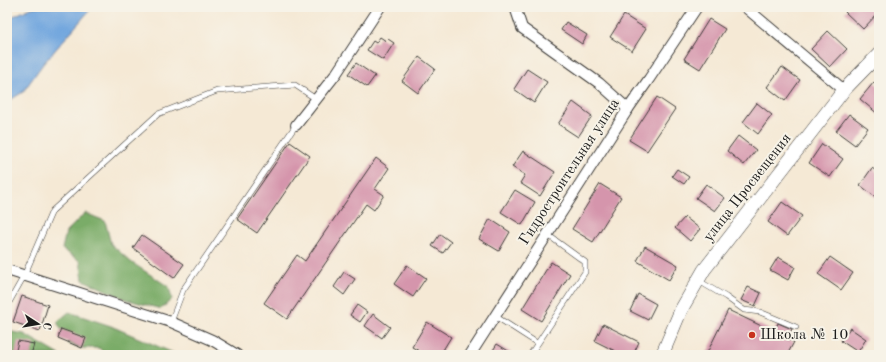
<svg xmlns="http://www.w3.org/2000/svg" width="886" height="362" font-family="'Old Standard TT',serif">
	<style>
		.forest { fill: #7aac67; stroke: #4b6442 }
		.water { fill: #71a6de; stroke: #46617d }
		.building { fill: #d595ac }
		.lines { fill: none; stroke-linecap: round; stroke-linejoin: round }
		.service-casing { stroke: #3d3b38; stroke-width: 6 }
		.minor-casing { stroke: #3d3b38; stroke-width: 12 }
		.tertiary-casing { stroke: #3d3b38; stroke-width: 14 }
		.service { stroke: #fff; stroke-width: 5 }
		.minor { stroke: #fff; stroke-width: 10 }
		.tertiary { stroke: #fff; stroke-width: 13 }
		.poi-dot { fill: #c8321e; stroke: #f7f3e8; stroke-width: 1.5 }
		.labels { text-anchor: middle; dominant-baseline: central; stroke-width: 4; stroke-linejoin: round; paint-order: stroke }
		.street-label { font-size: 15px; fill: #1c1c1c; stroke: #f7f3e8 }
		.poi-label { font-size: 15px; fill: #1c1c1c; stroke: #f7f3e8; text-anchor: start }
	</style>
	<rect width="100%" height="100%" fill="#f7f3e8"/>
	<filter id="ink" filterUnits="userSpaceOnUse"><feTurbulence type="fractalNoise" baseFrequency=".025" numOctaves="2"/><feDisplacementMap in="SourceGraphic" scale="8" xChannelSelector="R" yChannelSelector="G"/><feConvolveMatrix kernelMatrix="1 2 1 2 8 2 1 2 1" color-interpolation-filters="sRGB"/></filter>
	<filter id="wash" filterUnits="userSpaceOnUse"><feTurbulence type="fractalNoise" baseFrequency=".012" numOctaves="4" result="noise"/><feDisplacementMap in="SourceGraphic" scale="16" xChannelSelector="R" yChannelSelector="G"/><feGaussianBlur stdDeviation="0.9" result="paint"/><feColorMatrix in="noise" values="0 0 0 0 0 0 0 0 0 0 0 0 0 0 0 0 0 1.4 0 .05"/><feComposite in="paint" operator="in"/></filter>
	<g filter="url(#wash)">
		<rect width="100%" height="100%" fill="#f5e9d5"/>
		<g class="forest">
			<polygon points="85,213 105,221 111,244 131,262 169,287 172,299 161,309 128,300 83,280 80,261 62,249 66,232"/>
			<polygon points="69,312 111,326 178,355 106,355 99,348 82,348 69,344 57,322"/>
			<polygon points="7,331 24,334 60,355 7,355"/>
		</g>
		<polygon class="water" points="33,7 91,7 90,10 43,64 23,92 7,102 7,19"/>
		<g id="blocks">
			<g class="building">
				<polygon points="850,7 875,7 879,12 863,29 845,12"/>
				<polygon points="624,15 646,29 632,51 610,37"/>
				<polygon points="709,19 725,29 700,69 684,59"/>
				<polygon points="566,22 587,35 582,44 561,30"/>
				<polygon points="828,31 847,49 830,67 811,49"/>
				<polygon points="380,37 386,41 388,39 394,43 383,60 367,50 373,41 376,43"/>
				<polygon points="419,57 435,69 418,93 402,81"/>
				<polygon points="356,63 375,76 367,87 348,74"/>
				<polygon points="782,67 800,80 785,101 767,87"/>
				<polygon points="527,69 547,82 534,103 514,89"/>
				<polygon points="874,82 879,86 879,115 860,99"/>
				<polygon points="657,97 675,109 647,151 629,140"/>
				<polygon points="573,102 592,116 578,137 558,124"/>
				<polygon points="757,103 772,115 758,134 743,122"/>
				<polygon points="849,114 868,128 855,145 836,131"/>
				<polygon points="738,136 756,150 744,165 727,151"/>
				<polygon points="290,142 310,156 257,233 237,219"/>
				<polygon points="822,144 843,159 830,177 809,163"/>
				<polygon points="523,151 555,172 540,196 520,183 525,175 512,167"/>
				<polygon points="376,158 389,168 375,189 384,195 374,210 366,204 287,319 264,303 297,255 305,261"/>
				<polygon points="872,168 879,173 879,200 860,185"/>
				<polygon points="677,169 689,177 684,184 672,176"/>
				<polygon points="600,184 621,197 593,242 572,229"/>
				<polygon points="706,184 725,198 715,211 696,198"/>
				<polygon points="515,190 535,202 522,225 501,212"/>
				<polygon points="782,202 802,216 787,236 768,222"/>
				<polygon points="685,217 700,229 690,241 675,228"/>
				<polygon points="490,219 510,232 499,251 479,239"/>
				<polygon points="440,234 451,242 443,253 432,246"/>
				<polygon points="142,235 184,264 174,278 133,248"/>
				<polygon points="645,246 678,265 669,280 637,261"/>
				<polygon points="778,257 795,267 788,280 770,270"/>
				<polygon points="830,257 853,273 841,290 818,274"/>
				<polygon points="551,262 570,274 541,321 522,309"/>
				<polygon points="407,265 426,278 413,297 394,284"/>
				<polygon points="344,272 355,279 344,295 334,287"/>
				<polygon points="748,287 761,293 755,306 741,300"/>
				<polygon points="638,294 656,304 648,320 630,311"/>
				<polygon points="22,296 48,305 40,331 13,322"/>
				<polygon points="357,305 367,312 360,322 350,315"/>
				<polygon points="728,310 774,332 778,323 792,329 787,339 794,342 787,355 759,355 752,352 750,355 706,355"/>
				<polygon points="373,314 390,327 382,338 365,326"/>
				<polygon points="427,322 451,337 440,355 426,355 412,347"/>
				<polygon points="603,324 639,342 633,355 623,355 595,341"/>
				<polygon points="850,328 866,339 858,352 841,341"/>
				<polygon points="61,329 86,338 82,348 58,338"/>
				<polygon points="18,341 34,344 31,355 15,355"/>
				<polygon points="497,344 515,355 490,355"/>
			</g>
		</g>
	</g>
	<g filter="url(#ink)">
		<use href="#blocks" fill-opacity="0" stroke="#3d3b38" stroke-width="1"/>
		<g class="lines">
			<defs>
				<g id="service">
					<polyline points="699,281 726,297 744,310 760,312 796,327"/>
					<polyline points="7,306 24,276 52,211 158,114 217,91 295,85 316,99"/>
					<polyline points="495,316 537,343"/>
					<polyline points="171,322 183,290 296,125"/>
					<polyline points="530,355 585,272 585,262 548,235"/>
				</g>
				<g id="minor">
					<polyline points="515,7 522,28 599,83 628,109"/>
					<polyline points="745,7 844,90"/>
					<polyline points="296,125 336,74 380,7"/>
					<polyline points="7,270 171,322 212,340 237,355"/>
					<polyline points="470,355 628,109 649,79 697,7"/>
				</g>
				<polyline id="tertiary" points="662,355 681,310 704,270 844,90 879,54"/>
			</defs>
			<use href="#service" class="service-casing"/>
			<use href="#minor" class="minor-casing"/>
			<use href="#tertiary" class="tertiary-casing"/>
			<use href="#service" class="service"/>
			<use href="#minor" class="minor"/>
			<use href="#tertiary" class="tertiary"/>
		</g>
	</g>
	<circle class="poi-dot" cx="752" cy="335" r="4"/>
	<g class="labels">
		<g class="street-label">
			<text transform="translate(570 172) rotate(-57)">Гидростроительная улица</text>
			<text transform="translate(748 188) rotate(-52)">улица Просвещения</text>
		</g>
		<g class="poi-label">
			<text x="760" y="335">Школа № 10</text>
		</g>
	</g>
	<rect width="886" height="362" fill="none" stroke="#f7f3e8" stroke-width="24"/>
	<g transform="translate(38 324) rotate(102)" stroke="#f7f3e8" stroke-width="3" paint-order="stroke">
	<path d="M0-3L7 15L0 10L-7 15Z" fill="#1c1c1c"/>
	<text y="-6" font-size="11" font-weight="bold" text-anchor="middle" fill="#1c1c1c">С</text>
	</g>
</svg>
